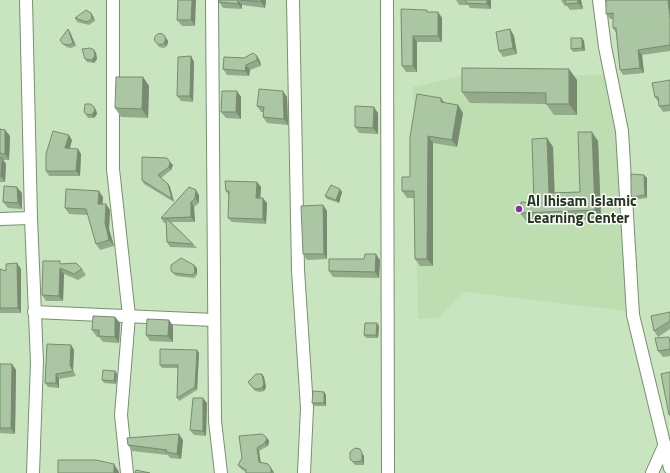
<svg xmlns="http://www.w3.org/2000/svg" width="670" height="473" font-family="'Titillium Web',sans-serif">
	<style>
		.built { fill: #bedeb2 }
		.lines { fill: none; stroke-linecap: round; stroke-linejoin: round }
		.street-casing { stroke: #78916f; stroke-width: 14 }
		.street { stroke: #fff; stroke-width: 12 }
		.wall { fill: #93aa8b }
		.shaded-wall { fill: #788b71 }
		.building { fill: #abc6a2; stroke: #788b71 }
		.poi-dot { fill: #86319f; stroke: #f9fef7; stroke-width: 1.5 }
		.labels { text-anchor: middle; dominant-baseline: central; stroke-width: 3; stroke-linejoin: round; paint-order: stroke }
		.poi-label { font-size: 15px; font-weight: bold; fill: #283324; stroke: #f9fef7; text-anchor: start }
	</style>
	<rect width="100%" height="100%" fill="#c9e5c0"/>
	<polygon class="built" points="608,75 619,126 626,311 465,292 438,318 418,319 413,87 461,76"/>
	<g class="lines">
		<defs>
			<g id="street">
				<polyline points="26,0 31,218 37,362 33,473"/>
				<polyline points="113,0 113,169 129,316 121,415 127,473"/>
				<polyline points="212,0 215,421 221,473"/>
				<polyline points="293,0 298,270 307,408 304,473"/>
				<polyline points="387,0 388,473"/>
				<polyline points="599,0 605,47 622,131 633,315 670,468"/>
				<polyline points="0,219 31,218"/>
				<polyline points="34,312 214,320"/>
				<polyline points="652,473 664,446"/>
			</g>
		</defs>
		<use href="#street" class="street-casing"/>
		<use href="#street" class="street"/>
	</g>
	<g class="wall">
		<polygon points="178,0 195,26 182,26 177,20"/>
		<polygon points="219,0 266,0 265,8 242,5 242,9 223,8 219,2"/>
		<polygon points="456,0 491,0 491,9 470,8 468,5 459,5"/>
		<polygon points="561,0 581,0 583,9 570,10 567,6 565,6"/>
		<polygon points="670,0 670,51 642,55 644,73 623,75 620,70 616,33 613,28 613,19 610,19 606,14"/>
		<polygon points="401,9 429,12 438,12 442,18 442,42 417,42 417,72 406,72 402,66"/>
		<polygon points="93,16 95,21 89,25 77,22 75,18"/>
		<polygon points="68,29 70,32 76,46 71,48 66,47 60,40"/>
		<polygon points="510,29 514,36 517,54 503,57 499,51"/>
		<polygon points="166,38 168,41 167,46 164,48 159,47 157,44"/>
		<polygon points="582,38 584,41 585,51 573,52 571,49"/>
		<polygon points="94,50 96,53 97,59 94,63 87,62 85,59"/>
		<polygon points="191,56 194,62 193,102 181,101 177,96"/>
		<polygon points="257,56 260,61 261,66 250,70 249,76 227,75 223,69 244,58"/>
		<polygon points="143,77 149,86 148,118 121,117 115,108"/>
		<polygon points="577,80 577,115 554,115 546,104 470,103 462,92"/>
		<polygon points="670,80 670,111 663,112 659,106 659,103 655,97"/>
		<polygon points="237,91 241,97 241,119 226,118 221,112"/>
		<polygon points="287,97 288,125 267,123 263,117 263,112 261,112 257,106"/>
		<polygon points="445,103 458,105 463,113 457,147 433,143 433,266 420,266 415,259 414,198 407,198 402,191 410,177 410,137"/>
		<polygon points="94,107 96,110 97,114 94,118 88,118 84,112"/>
		<polygon points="378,113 378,134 359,133 355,127"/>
		<polygon points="0,129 5,130 10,136 9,160 3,160 6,164 5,182 0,182"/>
		<polygon points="547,138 553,147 554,193 580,192 598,141 601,219 526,221 520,213 534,203"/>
		<polygon points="72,140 70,149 78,149 81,154 80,176 49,176 46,171"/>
		<polygon points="142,157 173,165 171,170 161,178 168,184 170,187 174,202 144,184 142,180"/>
		<polygon points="644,175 647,178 647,198 634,200 631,197"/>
		<polygon points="257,182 261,187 260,198 267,203 266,224 232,222 228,218 229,196 226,191"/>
		<polygon points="342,192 339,203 327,199 325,196"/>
		<polygon points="22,193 22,209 8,208 3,202"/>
		<polygon points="199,195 199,203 194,207 195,222 171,222 197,248 170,247 167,242 166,223 164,223 161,218"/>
		<polygon points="103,197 102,204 110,210 109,229 114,246 100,250 96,244 88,215 69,214 65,208"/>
		<polygon points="323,205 327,211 327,259 307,260 303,254"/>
		<polygon points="380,260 379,278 333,277 329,271"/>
		<polygon points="62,264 82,269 86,275 78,280 64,274 63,301 46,301 42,295"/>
		<polygon points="197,268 197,275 194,278 176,276 171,271"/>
		<polygon points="0,269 6,271 21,269 21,313 0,313"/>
		<polygon points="670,312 670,329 658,337 654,331"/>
		<polygon points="115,317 120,323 119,343 103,342 99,337 97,337 92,330"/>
		<polygon points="169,320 173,326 173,342 150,341 146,335"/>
		<polygon points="377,323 379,326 378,338 366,338 364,335"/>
		<polygon points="670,339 670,356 663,357 658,351"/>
		<polygon points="71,345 74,350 73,370 76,376 59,379 59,388 48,387 45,383"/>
		<polygon points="197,350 199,353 197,390 179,401 177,398 178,368 162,368 160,365"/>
		<polygon points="0,364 12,364 16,370 15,434 0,433"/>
		<polygon points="115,371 117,374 116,384 104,383 102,380"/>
		<polygon points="262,374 264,377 266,387 264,391 260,392 255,391 248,382"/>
		<polygon points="324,392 326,395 326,406 314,406 312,403"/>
		<polygon points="207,403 206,436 194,435 190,430"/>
		<polygon points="265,436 269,441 268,446 259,451 261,463 273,471 274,473 246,473 246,472 240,468 238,465"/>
		<polygon points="183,440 181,459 170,458 168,455 132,451 128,445"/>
		<polygon points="364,456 364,465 355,465 350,459"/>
	</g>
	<g class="shaded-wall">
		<polygon points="192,0 196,0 195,26 191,20"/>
		<polygon points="238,0 242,5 242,9 238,4"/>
		<polygon points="261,0 266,0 265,8 261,2"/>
		<polygon points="487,0 491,0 491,9 487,4"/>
		<polygon points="578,0 581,0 583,9 578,3"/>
		<polygon points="668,0 670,0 670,18"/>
		<polygon points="438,12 442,18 442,42 438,36"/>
		<polygon points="91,13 93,16 95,21 92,18"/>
		<polygon points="68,29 70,32 76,46 73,43"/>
		<polygon points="510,29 514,36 517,54 513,48"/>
		<polygon points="164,35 168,41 167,46 164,43"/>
		<polygon points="413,36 417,42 417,72 413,66"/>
		<polygon points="582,38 584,41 585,51 582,48"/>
		<polygon points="94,50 96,53 97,59 94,63 92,60"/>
		<polygon points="638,50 642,55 644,73 640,68"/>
		<polygon points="191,56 194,62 193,102 190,96"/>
		<polygon points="257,56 260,61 261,66 257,60"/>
		<polygon points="246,65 250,70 249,76 245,71"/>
		<polygon points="569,69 577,80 577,115 569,104"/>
		<polygon points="143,77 149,86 148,118 142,109"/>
		<polygon points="237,91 241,97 241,119 236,112"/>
		<polygon points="283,91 287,97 288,125 284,119"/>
		<polygon points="441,98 446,105 441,102"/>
		<polygon points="458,105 463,113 457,147 452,140"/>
		<polygon points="94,107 96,110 97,114 94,118 92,115"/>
		<polygon points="374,107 378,113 378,134 373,128"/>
		<polygon points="5,130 10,136 9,160 5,154"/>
		<polygon points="592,132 598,141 601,219 595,210"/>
		<polygon points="69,135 72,140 68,153 65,148"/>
		<polygon points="428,136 433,143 433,266 427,259"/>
		<polygon points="547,138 553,147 555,202 549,193"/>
		<polygon points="78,149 81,154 80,176 76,171"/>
		<polygon points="2,158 6,164 5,182 1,176"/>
		<polygon points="170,162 173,165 171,170 169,167"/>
		<polygon points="644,175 647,178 647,198 645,195"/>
		<polygon points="257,182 261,187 260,202 256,198"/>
		<polygon points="168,184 170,187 174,202 172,199"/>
		<polygon points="17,187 22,193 22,209 18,203"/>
		<polygon points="340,189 342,192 339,203 336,200"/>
		<polygon points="196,190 199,195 199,203 195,198"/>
		<polygon points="99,191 103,197 102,210 98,204"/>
		<polygon points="263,198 267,203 266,224 263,219"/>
		<polygon points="191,202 194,207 195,222 191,217"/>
		<polygon points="106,204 110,210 109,229 114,246 109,240 105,223"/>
		<polygon points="323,205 327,211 327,259 324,254"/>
		<polygon points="376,254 380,260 379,278 375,272"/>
		<polygon points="17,263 21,269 21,313 18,308"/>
		<polygon points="194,265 197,268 197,275 195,272"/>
		<polygon points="60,268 64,274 63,301 59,296"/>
		<polygon points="115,317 120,323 119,343 115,337"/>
		<polygon points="169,320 173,326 173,342 168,336"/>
		<polygon points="377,323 379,326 378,338 376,335"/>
		<polygon points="71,345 74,350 73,370 76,376 70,365"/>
		<polygon points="197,350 199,353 197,390 195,387"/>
		<polygon points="12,364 16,370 15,434 11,428"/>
		<polygon points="115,371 117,374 116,384 114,381"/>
		<polygon points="56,374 59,379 59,388 56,383"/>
		<polygon points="262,374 264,377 266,387 264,391 262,388"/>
		<polygon points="324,392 326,395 326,406 324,403"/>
		<polygon points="203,398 207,403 206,436 203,431"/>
		<polygon points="179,434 183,440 181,459 177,454"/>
		<polygon points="267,438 269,441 268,446 265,443"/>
		<polygon points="257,448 259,451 261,465 259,462"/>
		<polygon points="362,453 364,456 364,465 362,461"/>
		<polygon points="114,464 119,472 119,473 114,473"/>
		<polygon points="271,468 273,471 274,473 271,472"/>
	</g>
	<g class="building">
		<polygon points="178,0 192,0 191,20 177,20"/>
		<polygon points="219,0 238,0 238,4 219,2"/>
		<polygon points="240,0 261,0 261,2"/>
		<polygon points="466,0 487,0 487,4 466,3"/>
		<polygon points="565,0 578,0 578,3 566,4"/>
		<polygon points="606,0 668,0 670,18 670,45 638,50 640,68 620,70 616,28 613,28 613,13 606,14"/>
		<polygon points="401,9 427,10 427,12 438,12 438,36 413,36 413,66 402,66"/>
		<polygon points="86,10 91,13 92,18 90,20 87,22 75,18"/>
		<polygon points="68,29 73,43 69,45 63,44 60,40"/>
		<polygon points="510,29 513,48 499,51 496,32"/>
		<circle cx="160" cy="39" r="5.5"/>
		<polygon points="571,38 582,38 582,48 571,49"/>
		<polygon points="90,48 94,50 95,56 92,60 85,59 82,49"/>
		<polygon points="253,53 257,56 257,60 246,65 245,71 223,69 224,57 244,58"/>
		<polygon points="191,56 190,96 177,96 178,57"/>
		<polygon points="462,68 569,69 569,104 546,104 546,93 462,92"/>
		<polygon points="116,77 143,77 142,109 115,108"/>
		<polygon points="670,80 670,105 659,106 658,97 655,97 652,83"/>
		<polygon points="259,89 283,91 284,119 263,117 264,107 257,106"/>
		<polygon points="222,91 237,91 236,112 221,112"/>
		<polygon points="417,94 441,98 441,102 458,105 452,140 428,136 427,259 415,259 414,191 402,191 402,177 410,177 410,137"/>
		<polygon points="85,104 91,104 94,107 95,110 92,115 86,114 84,112"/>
		<polygon points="355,106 374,107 373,128 355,127"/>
		<polygon points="0,129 5,130 5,154 0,153"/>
		<polygon points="53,131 69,135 65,148 78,149 76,171 46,171 46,154"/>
		<polygon points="578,132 592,132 595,210 520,213 521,202 534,203 532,139 547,138 549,193 580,192"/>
		<polygon points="142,157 167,158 170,162 169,167 158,175 168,184 172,199 142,180"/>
		<polygon points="0,158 2,158 1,176 0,176"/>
		<polygon points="631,174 644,175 645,195 631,197"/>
		<polygon points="225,181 257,182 256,198 263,198 263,219 228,218 229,191 226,191"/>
		<polygon points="331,185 340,189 336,200 325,196"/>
		<polygon points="4,186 17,187 18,203 3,202"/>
		<polygon points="189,187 196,190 195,198 191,202 191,217 166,218 193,244 167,242 166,218 161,218"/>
		<polygon points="66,189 99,191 98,204 106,204 105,223 109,240 96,244 86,209 65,208"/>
		<polygon points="323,205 324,254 303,254 301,206"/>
		<polygon points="365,254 376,254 375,272 329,271 329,259 364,259"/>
		<polygon points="181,258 194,265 195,272 192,275 174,273 171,271 171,265"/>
		<polygon points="43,261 60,261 60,264 76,263 82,269 74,274 60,268 59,296 42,295"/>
		<polygon points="17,263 18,308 0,308 0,269 6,271 6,264"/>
		<polygon points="670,312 670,321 654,331 651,316"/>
		<polygon points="93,316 115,317 115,337 99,336 99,330 92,330"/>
		<polygon points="147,319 169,320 168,336 146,335"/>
		<polygon points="365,323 377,323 376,335 364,335"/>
		<polygon points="669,337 670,344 670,349 658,351 655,338"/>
		<polygon points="47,344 71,345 70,365 73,371 56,374 56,383 45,383"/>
		<polygon points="160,349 197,350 195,387 177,398 178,365 160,365"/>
		<polygon points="0,364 12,364 11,428 0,428"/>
		<polygon points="103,370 115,371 114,381 102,380"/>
		<polygon points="670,372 670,415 669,415 661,374"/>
		<polygon points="256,374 262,374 264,384 262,388 257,389 253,388 248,382"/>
		<polygon points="313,391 324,392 324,403 312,403"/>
		<polygon points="193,398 203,398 203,431 190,430"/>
		<polygon points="179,434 177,454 166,452 167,450 128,445 127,438"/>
		<polygon points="262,434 265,436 267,438 265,443 257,448 259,462 268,464 271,468 271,473 246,473 246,470 238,465 242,458 239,436"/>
		<polygon points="355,448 360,449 362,453 362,461 353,462 350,459 350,452"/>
		<polygon points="58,460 96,460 114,464 114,473 58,473"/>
		<polygon points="136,470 150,473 135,473"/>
	</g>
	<circle class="poi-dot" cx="519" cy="209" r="4"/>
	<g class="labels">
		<g class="poi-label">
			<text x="527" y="200">Al Ihisam Islamic<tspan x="527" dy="17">Learning Center</tspan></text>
		</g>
	</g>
</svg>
